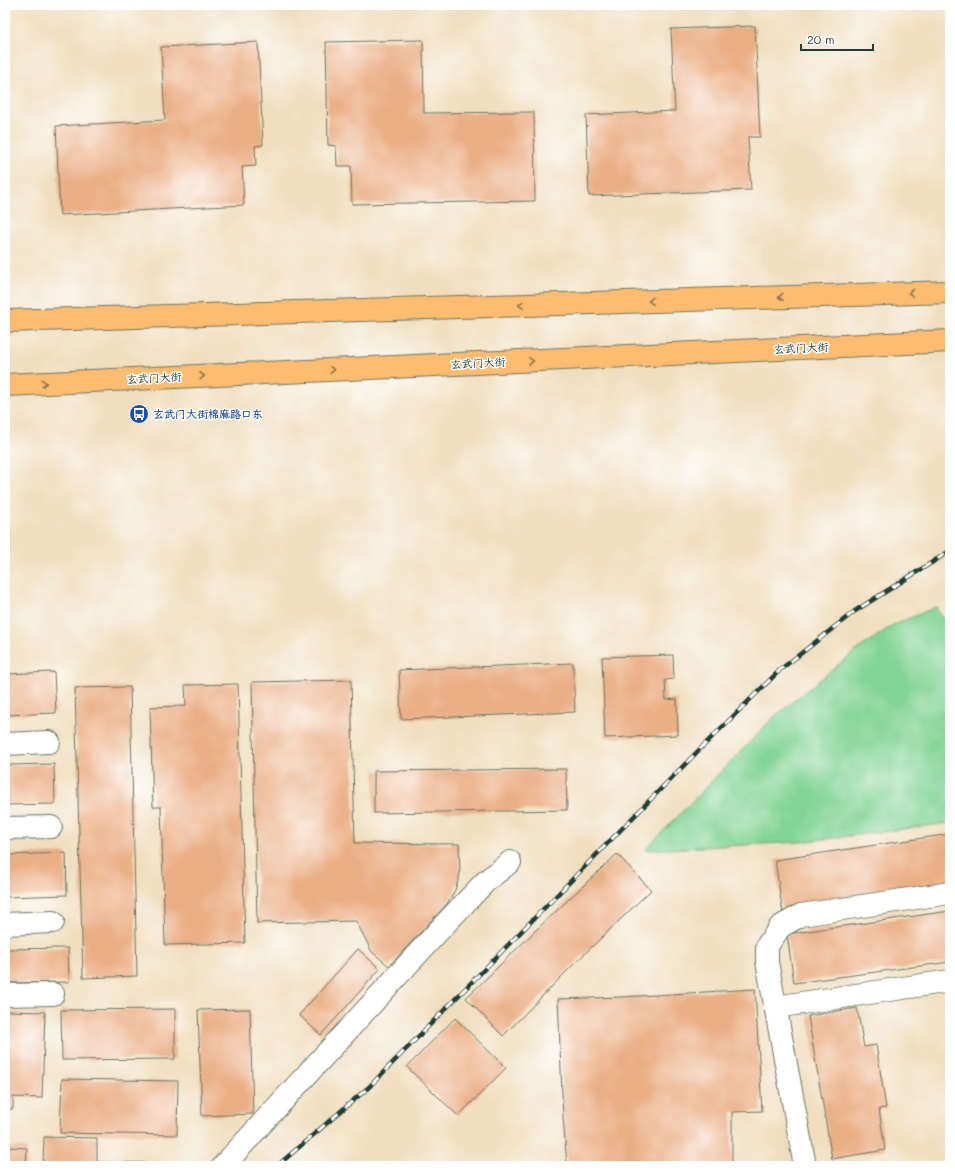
<svg xmlns="http://www.w3.org/2000/svg" width="955" height="1171" font-family="Mali,'LXGW WenKai TC',sans-serif">
	<rect width="100%" height="100%" fill="#fff"/>
	<filter id="ink" filterUnits="userSpaceOnUse"><feTurbulence type="fractalNoise" baseFrequency=".025" numOctaves="2"/><feDisplacementMap in="SourceGraphic" scale="8" xChannelSelector="R" yChannelSelector="G"/><feConvolveMatrix kernelMatrix="1 2 1 2 8 2 1 2 1" color-interpolation-filters="sRGB"/></filter>
	<filter id="wash" filterUnits="userSpaceOnUse"><feTurbulence type="fractalNoise" baseFrequency=".012" numOctaves="4" result="noise"/><feDisplacementMap in="SourceGraphic" scale="16" xChannelSelector="R" yChannelSelector="G"/><feGaussianBlur stdDeviation="0.9" result="paint"/><feColorMatrix in="noise" values="0 0 0 0 0 0 0 0 0 0 0 0 0 0 0 0 0 1.4 0 .05"/><feComposite in="paint" operator="in"/></filter>
	<g filter="url(#wash)">
		<rect width="100%" height="100%" fill="#f0debe"/>
		<path fill="#83d494" stroke="#518864" d="M 936,607 L 950,631 L 950,823 L 802,842 L 645,850 L 774,717 L 853,653 L 893,625 Z"/>
		<g id="blocks">
			<g fill="#ebaf85">
				<path d="M 755,26 L 760,137 L 748,137 L 751,190 L 589,196 L 586,115 L 675,111 L 671,29 Z"/>
				<path d="M 423,40 L 424,113 L 534,112 L 535,201 L 352,204 L 351,166 L 337,166 L 336,146 L 328,145 L 326,42 Z"/>
				<path d="M 258,42 L 263,145 L 255,146 L 256,166 L 242,167 L 244,205 L 60,215 L 56,126 L 165,120 L 161,47 Z"/>
				<path d="M 673,655 L 674,679 L 665,680 L 666,700 L 677,699 L 678,735 L 605,738 L 602,657 Z"/>
				<path d="M 573,663 L 575,712 L 401,719 L 399,670 Z"/>
				<path d="M 54,672 L 56,713 L 5,715 L 5,674 Z"/>
				<path d="M 351,680 L 355,843 L 459,844 L 460,874 L 455,890 L 447,904 L 389,966 L 372,952 L 356,921 L 257,923 L 252,682 Z"/>
				<path d="M 238,684 L 245,943 L 165,945 L 161,807 L 153,807 L 150,707 L 186,706 L 185,685 Z"/>
				<path d="M 130,687 L 137,976 L 83,978 L 75,688 Z"/>
				<path d="M 54,764 L 55,804 L 5,805 L 5,765 Z"/>
				<path d="M 566,769 L 567,810 L 374,813 L 374,771 Z"/>
				<path d="M 950,834 L 950,890 L 783,914 L 775,860 Z"/>
				<path d="M 66,853 L 67,895 L 5,897 L 5,855 Z"/>
				<path d="M 617,854 L 651,890 L 571,967 L 503,1036 L 466,998 L 536,930 Z"/>
				<path d="M 950,911 L 950,962 L 794,983 L 787,934 Z"/>
				<path d="M 68,948 L 69,982 L 5,983 L 5,949 Z"/>
				<path d="M 358,949 L 380,969 L 321,1035 L 299,1015 Z"/>
				<path d="M 755,989 L 762,1111 L 732,1112 L 732,1166 L 567,1166 L 563,1117 L 558,999 L 622,997 Z"/>
				<path d="M 857,1008 L 864,1047 L 876,1045 L 886,1108 L 879,1109 L 885,1150 L 832,1159 L 808,1016 Z"/>
				<path d="M 175,1009 L 175,1059 L 62,1060 L 61,1010 Z"/>
				<path d="M 250,1009 L 253,1114 L 202,1116 L 198,1010 Z"/>
				<path d="M 5,1011 L 45,1012 L 42,1098 L 13,1097 L 13,1109 L 5,1109 Z"/>
				<path d="M 455,1018 L 506,1068 L 458,1116 L 407,1067 Z"/>
				<path d="M 62,1079 L 178,1081 L 177,1135 L 60,1133 Z"/>
				<path d="M 44,1137 L 97,1138 L 97,1162 L 169,1163 L 169,1166 L 43,1166 Z"/>
				<path d="M 5,1147 L 27,1148 L 26,1166 L 5,1166 Z"/>
			</g>
		</g>
	</g>
	<g filter="url(#ink)">
		<use href="#blocks" fill-opacity="0" stroke="#687564" stroke-width="1"/>
		<g fill="none" stroke-linecap="round" stroke-linejoin="round">
			<defs>
				<g id="minor">
					<path d="M 5,744 L 49,742"/>
					<path d="M 5,828 L 51,827"/>
					<path d="M 5,924 L 53,922"/>
					<path d="M 5,995 L 53,994"/>
					<path d="M 775,1007 L 950,981"/>
					<path d="M 223,1166 L 443,926 L 485,882 L 510,862"/>
					<path d="M 805,1166 L 767,962 L 767,946 L 780,927 L 801,915 L 950,893"/>
				</g>
				<g id="major">
					<path d="M 5,321 L 950,292"/>
					<path d="M 5,385 L 950,341"/>
				</g>
			</defs>
			<use href="#minor" stroke="#687564" stroke-width="24"/>
			<use href="#major" stroke="#687564" stroke-width="24"/>
			<use href="#minor" stroke="#fff" stroke-width="22"/>
			<use href="#major" stroke="#fdbc70" stroke-width="22"/>
			<defs>
				<path id="rail" d="M 277,1166 L 369,1087 L 697,752 L 781,669 L 855,611 L 950,551"/>
			</defs>
			<use href="#rail" stroke="#1f3d34" stroke-width="4.5"/>
			<use href="#rail" stroke="#fff" stroke-width="3" stroke-dasharray="9" stroke-linecap="butt"/>
		</g>
		<defs><path id="oneway-chevron" d="M-2-3.5L2.5 0L-2 3.5" fill="none" stroke-width="1.6" stroke-linecap="round" stroke-linejoin="round"/></defs>
		<g stroke="#83764f">
			<use href="#oneway-chevron" transform="translate(911 293) rotate(178)"/>
			<use href="#oneway-chevron" transform="translate(781 297) rotate(178)"/>
			<use href="#oneway-chevron" transform="translate(651 301) rotate(178)"/>
			<use href="#oneway-chevron" transform="translate(521 305) rotate(178)"/>
			<use href="#oneway-chevron" transform="translate(531 361) rotate(-3)"/>
			<use href="#oneway-chevron" transform="translate(332 370) rotate(-3)"/>
			<use href="#oneway-chevron" transform="translate(202 376) rotate(-3)"/>
			<use href="#oneway-chevron" transform="translate(44 383) rotate(-3)"/>
		</g>
	</g>
	<defs>
		<symbol id="bus-disc" viewBox="-11 -11 22 22"><circle r="9.5" fill="#1a4fb4" stroke="#fff"/><path d="M-5-6H5V4H4V6H2V4H-2V6H-4V4H-5ZM-3.5-4V0h7V-4ZM-3.5 1.2v1.5H-2V1.2ZM2 1.2v1.5H3.5V1.2Z" fill="#fff"/></symbol>
	</defs>
	<g fill-rule="evenodd">
		<use href="#bus-disc" x="128" y="403" width="22" height="22"/>
	</g>
	<g text-anchor="middle" stroke-width="3" stroke-linejoin="round" paint-order="stroke">
		<g font-size="11" fill="#1f3d34" stroke="#fff">
			<text transform="translate(801 348) rotate(-3)" y="4">玄武门大街</text>
			<text transform="translate(478 363) rotate(-3)" y="4">玄武门大街</text>
			<text transform="translate(154 378) rotate(-3)" y="4">玄武门大街</text>
		</g>
		<g font-size="11" font-weight="bold" fill="#164399" stroke="#fff" text-anchor="start">
			<text x="153" y="418">玄武门大街棉麻路口东</text>
		</g>
	</g>
	<rect width="955" height="1171" fill="none" stroke="#fff" stroke-width="20"/>
	<path d="M801 44v6h72v-6" fill="none" stroke="#1f3d34" stroke-width="2"/>
	<text x="807" y="44" font-size="12" fill="#1f3d34" stroke="#ffffff" stroke-width="3" paint-order="stroke">20 m</text>
</svg>
